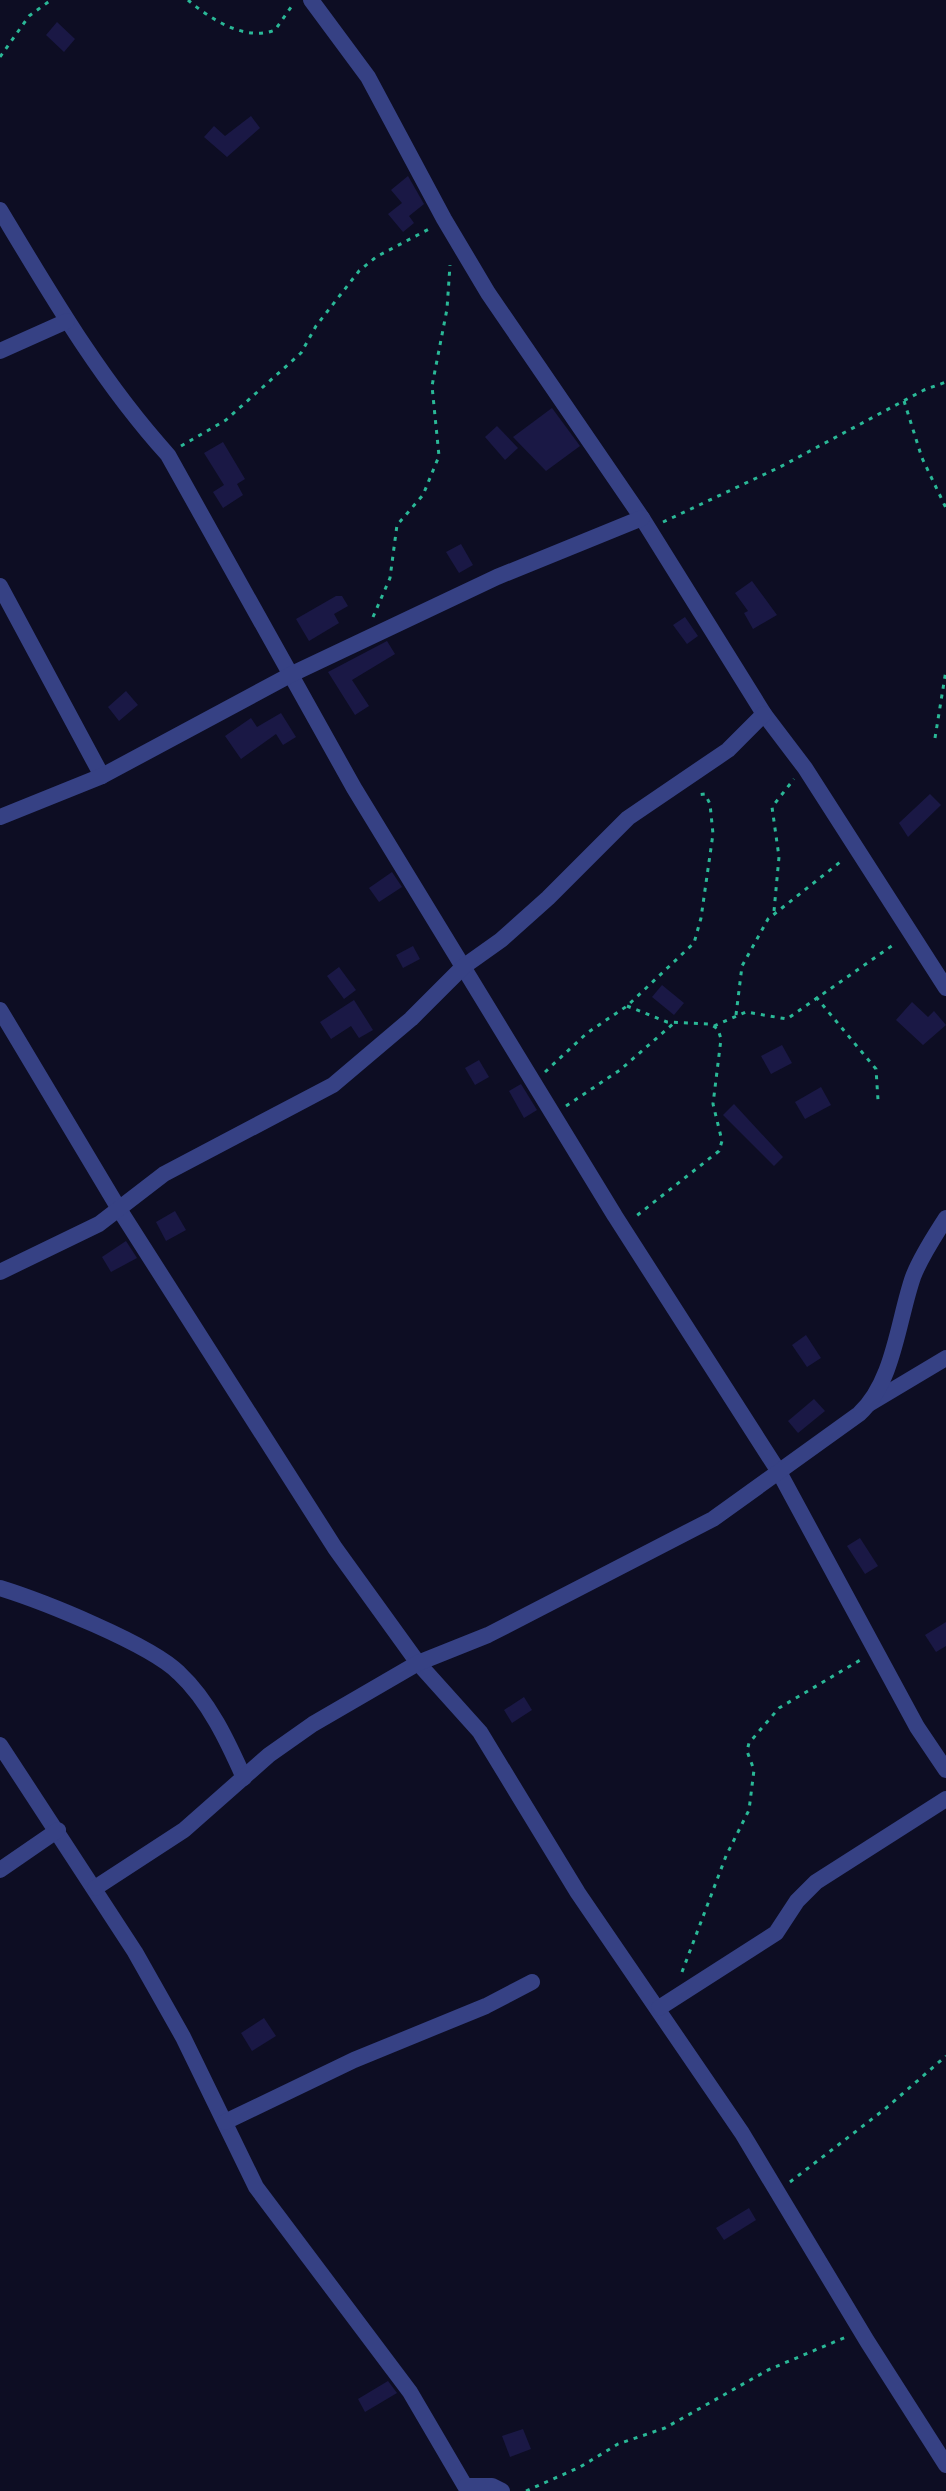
<svg xmlns="http://www.w3.org/2000/svg" width="946" height="2491" font-family="'Sofia Sans Condensed',sans-serif">
	<rect width="100%" height="100%" fill="#0d0d23"/>
	<g fill="#1a1845">
		<path d="M 57,22 L 75,39 L 64,52 L 46,35 Z"/>
		<path d="M 251,116 L 260,128 L 227,157 L 204,137 L 214,126 L 225,136 Z"/>
		<path d="M 408,176 L 424,204 L 409,216 L 414,223 L 403,232 L 388,214 L 402,203 L 391,190 Z"/>
		<path d="M 552,408 L 580,446 L 546,471 L 513,437 Z"/>
		<path d="M 497,426 L 518,448 L 505,460 L 485,437 Z"/>
		<path d="M 223,442 L 245,479 L 237,484 L 243,495 L 223,508 L 213,492 L 224,485 L 204,453 Z"/>
		<path d="M 461,544 L 473,565 L 459,573 L 446,552 Z"/>
		<path d="M 752,581 L 777,615 L 753,629 L 744,613 L 748,611 L 735,593 Z"/>
		<path d="M 336,596 L 342,596 L 348,606 L 334,614 L 339,623 L 309,641 L 296,619 Z"/>
		<path d="M 685,617 L 698,636 L 687,644 L 673,625 Z"/>
		<path d="M 387,641 L 395,654 L 352,680 L 369,706 L 355,715 L 328,672 Z"/>
		<path d="M 126,691 L 138,705 L 119,721 L 108,707 Z"/>
		<path d="M 281,713 L 296,737 L 283,745 L 276,734 L 241,759 L 225,736 L 251,718 L 257,727 Z"/>
		<path d="M 930,794 L 941,805 L 908,837 L 899,823 Z"/>
		<path d="M 392,872 L 402,887 L 379,902 L 369,888 Z"/>
		<path d="M 413,946 L 420,959 L 403,968 L 396,955 Z"/>
		<path d="M 339,967 L 356,990 L 344,999 L 327,976 Z"/>
		<path d="M 662,985 L 684,1003 L 674,1015 L 652,997 Z"/>
		<path d="M 354,1000 L 373,1030 L 359,1038 L 351,1026 L 331,1039 L 320,1022 Z"/>
		<path d="M 912,1002 L 928,1017 L 934,1011 L 946,1025 L 923,1045 L 896,1020 Z"/>
		<path d="M 782,1045 L 792,1063 L 771,1074 L 761,1056 Z"/>
		<path d="M 479,1060 L 489,1077 L 475,1085 L 465,1068 Z"/>
		<path d="M 521,1084 L 537,1110 L 524,1118 L 509,1091 Z"/>
		<path d="M 821,1087 L 831,1105 L 805,1119 L 795,1102 Z"/>
		<path d="M 734,1104 L 783,1157 L 774,1166 L 723,1115 Z"/>
		<path d="M 175,1211 L 186,1230 L 166,1241 L 156,1222 Z"/>
		<path d="M 126,1241 L 137,1258 L 111,1272 L 102,1257 Z"/>
		<path d="M 806,1335 L 821,1358 L 807,1367 L 792,1345 Z"/>
		<path d="M 814,1399 L 825,1411 L 798,1433 L 788,1421 Z"/>
		<path d="M 860,1538 L 878,1566 L 865,1574 L 847,1546 Z"/>
		<path d="M 946,1622 L 946,1646 L 936,1652 L 925,1635 Z"/>
		<path d="M 524,1697 L 532,1710 L 512,1723 L 504,1710 Z"/>
		<path d="M 264,2018 L 276,2036 L 252,2051 L 241,2033 Z"/>
		<path d="M 749,2208 L 756,2220 L 724,2240 L 716,2228 Z"/>
		<path d="M 388,2381 L 397,2393 L 365,2412 L 358,2399 Z"/>
		<path d="M 523,2429 L 531,2449 L 510,2457 L 502,2436 Z"/>
	</g>
	<g fill="none" stroke-linecap="round" stroke-linejoin="round">
		<g stroke="#2ab897" stroke-width="3" stroke-dasharray="4 6" stroke-linecap="butt">
			<path d="M 188,0 C 210,19 246,42 275,30 L 294,3"/>
			<path d="M 0,57 L 29,16 L 51,0"/>
			<path d="M 904,401 L 922,458 L 946,508"/>
			<path d="M 181,446 L 226,420 L 301,353 L 316,326 L 359,271 L 376,257 L 429,229"/>
			<path d="M 663,522 L 780,467 L 924,390 L 946,382"/>
			<path d="M 373,617 L 390,578 L 397,525 L 423,495 L 439,456 L 432,386 L 447,309 L 450,265"/>
			<path d="M 935,738 L 946,670"/>
			<path d="M 774,911 L 779,857 L 772,807 L 794,779"/>
			<path d="M 816,997 L 876,1069 L 878,1100"/>
			<path d="M 627,1006 L 667,1022 L 710,1024 L 718,1029 L 721,1039 L 713,1104 L 722,1141 L 719,1151 L 635,1217"/>
			<path d="M 736,1015 L 742,966 L 768,919 L 844,859"/>
			<path d="M 714,1026 L 746,1012 L 787,1019 L 896,943"/>
			<path d="M 545,1072 L 587,1033 L 627,1006 L 694,943 L 701,918 L 713,834 L 710,804 L 705,794 L 695,795"/>
			<path d="M 566,1106 L 620,1070 L 674,1023"/>
			<path d="M 682,1972 L 726,1856 L 749,1810 L 754,1770 L 747,1751 L 749,1743 L 779,1708 L 862,1659"/>
			<path d="M 790,2182 L 885,2109 L 946,2056"/>
			<path d="M 526,2491 L 580,2467 L 618,2444 L 665,2428 L 768,2370 L 846,2337"/>
		</g>
		<g stroke="#364184" stroke-width="16">
			<path d="M 311,0 L 368,77 L 444,219 L 488,293 L 642,518 L 764,714 L 805,768 L 946,988"/>
			<path d="M 0,210 C 51,295 101,381 168,455 L 354,788 L 615,1216 L 779,1472 L 917,1727 L 946,1770"/>
			<path d="M 0,351 L 67,321"/>
			<path d="M 0,586 L 102,776"/>
			<path d="M 0,817 L 102,776 L 292,674 L 497,577 L 642,518"/>
			<path d="M 0,1010 L 119,1209 L 335,1548 L 418,1663 L 480,1732 L 578,1893 L 742,2133 L 867,2341 L 946,2465"/>
			<path d="M 0,1272 L 99,1224 L 164,1174 L 333,1085 L 411,1019 L 463,967 L 501,940 L 548,898 L 628,818 L 728,750 L 764,714"/>
			<path d="M 869,1404 L 946,1358"/>
			<path d="M 0,1588 C 42,1601 150,1644 179,1673 C 209,1701 228,1742 244,1778"/>
			<path d="M 0,1745 L 135,1952 L 183,2037 L 256,2187 L 410,2392 L 468,2491"/>
			<path d="M 0,1870 L 58,1830"/>
			<path d="M 95,1888 L 184,1830 L 269,1755 L 313,1724 L 418,1663 L 488,1635 L 713,1519 L 859,1414 C 894,1382 898,1320 913,1277 C 921,1256 934,1237 946,1218"/>
			<path d="M 659,2008 L 776,1933 L 797,1901 L 816,1882 L 946,1799"/>
			<path d="M 225,2122 L 354,2060 L 486,2006 L 532,1982"/>
			<path d="M 466,2486 L 492,2486 L 502,2491"/>
		</g>
	</g>
</svg>
